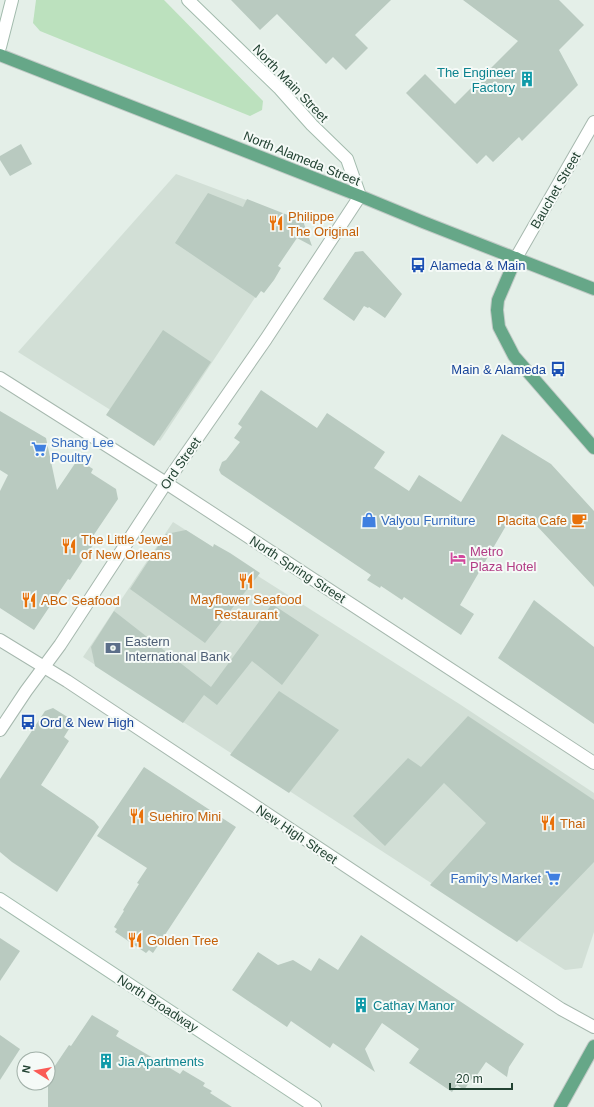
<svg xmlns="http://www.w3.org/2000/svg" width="594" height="1107" font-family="Arial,sans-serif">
	<rect width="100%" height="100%" fill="#e4efe8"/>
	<g fill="#d2dfd6">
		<path d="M 176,174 L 305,222 L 160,441 L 18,352 Z"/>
		<path d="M 173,522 L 461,705 L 594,793 L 594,932 L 582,968 L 565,970 L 83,657 Z"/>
	</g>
	<path fill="#bce1be" d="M 36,0 L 164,0 L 263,101 L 262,110 L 250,116 L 40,31 L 33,23 Z"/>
	<g fill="#b9cac0">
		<path d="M 231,0 L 391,0 L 355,35 L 368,48 L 346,70 L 333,57 L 326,64 L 277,14 L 260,30 Z"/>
		<path d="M 463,0 L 559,0 L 584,25 L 559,50 L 578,85 L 522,141 L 519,137 L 493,162 L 486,155 L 477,164 L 406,93 L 425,74 L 455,104 L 518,41 Z"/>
		<path d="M 21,144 L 32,164 L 10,176 L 0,160 L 0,156 Z"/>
		<path d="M 208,193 L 243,207 L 247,199 L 303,221 L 312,246 L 297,238 L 278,266 L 281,268 L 274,280 L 264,293 L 261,291 L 256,298 L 175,243 Z"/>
		<path d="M 363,251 L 402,294 L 385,318 L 369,307 L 368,308 L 364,306 L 354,321 L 323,299 L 355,252 Z"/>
		<path d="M 163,330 L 211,362 L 154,446 L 106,415 Z"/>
		<path d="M 261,390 L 317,428 L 327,413 L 385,452 L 374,468 L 409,491 L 419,475 L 461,502 L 502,434 L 551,464 L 594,511 L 594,587 L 536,525 L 507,524 L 460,605 L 474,614 L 461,635 L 404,597 L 402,600 L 381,586 L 380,588 L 367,580 L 371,575 L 221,474 L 219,470 L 222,462 L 226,460 L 240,442 L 234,438 L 242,427 L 238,424 Z"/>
		<path d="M 0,411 L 46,438 L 57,490 L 76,462 L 77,463 L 79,460 L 93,469 L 91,473 L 116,489 L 118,499 L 91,539 L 95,542 L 70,580 L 68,579 L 34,630 L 0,608 L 0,491 L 8,475 L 0,470 Z"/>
		<path d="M 186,530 L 213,547 L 214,544 L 230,553 L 260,573 L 205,643 L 130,589 L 166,534 Z"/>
		<path d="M 534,600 L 594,647 L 594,724 L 498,658 Z"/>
		<path d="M 272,604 L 319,635 L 282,685 L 252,661 L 217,705 L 204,695 L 183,723 L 95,666 L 91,647 L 114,611 L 211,687 Z"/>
		<path d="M 279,691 L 339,730 L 289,793 L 230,755 Z"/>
		<path d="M 53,708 L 74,721 L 64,737 L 69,741 L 41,785 L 94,821 L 99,827 L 57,892 L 12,862 L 0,852 L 0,779 L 45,711 Z"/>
		<path d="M 468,716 L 594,800 L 594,862 L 517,942 L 430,885 L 486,823 L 444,783 L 385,846 L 353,816 L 408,758 L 421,767 Z"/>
		<path d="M 144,767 L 236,827 L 153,953 L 149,950 L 146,953 L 115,932 L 117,929 L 114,927 L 124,911 L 123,910 L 139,884 L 137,883 L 147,868 L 97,836 Z"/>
		<path d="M 361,935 L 524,1044 L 509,1067 L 507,1077 L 486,1062 L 477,1075 L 475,1074 L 464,1090 L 457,1085 L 452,1092 L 409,1063 L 419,1049 L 382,1023 L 365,1049 L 375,1072 L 333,1043 L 330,1048 L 291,1021 L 287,1027 L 232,990 L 258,952 L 278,965 L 293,960 L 311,971 L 319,958 L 338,970 Z"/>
		<path d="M 0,938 L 20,951 L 0,981 Z"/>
		<path d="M 92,1015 L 119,1031 L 116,1036 L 180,1074 L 183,1070 L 205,1083 L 203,1086 L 212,1091 L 210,1093 L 232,1107 L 48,1107 L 48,1076 L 69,1045 L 71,1046 Z"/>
		<path d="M 0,1035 L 20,1049 L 0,1080 Z"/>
	</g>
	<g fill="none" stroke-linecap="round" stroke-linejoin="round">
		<defs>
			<g id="minor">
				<path d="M 516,258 L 594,122"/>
				<path d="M 0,730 L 26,691 L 60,645 L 166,483 L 266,339 L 360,196"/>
			</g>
			<g id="tertiary">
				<path d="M 0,378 L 166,483 L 594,763"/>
				<path d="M 0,640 L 67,681 L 561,1009 L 594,1027"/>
			</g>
			<g id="secondary">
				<path d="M 188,0 L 280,89 L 312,125 L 347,159 L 360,196"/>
				<path d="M 0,47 L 12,0"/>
				<path d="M 0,899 L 315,1107"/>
			</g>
			<g id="primary">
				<path d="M 0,55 L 360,196 L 423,222 L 594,289"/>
				<path d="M 516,258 L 498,300 L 497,310 L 499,327 L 514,356 L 594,448"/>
				<path d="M 560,1107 L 594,1046"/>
			</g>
		</defs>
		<use href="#minor" stroke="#a6b8ae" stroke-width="14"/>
		<use href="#tertiary" stroke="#a6b8ae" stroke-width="14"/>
		<use href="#secondary" stroke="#a2bbad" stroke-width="14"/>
		<use href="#primary" stroke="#c1cac6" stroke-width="14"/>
		<use href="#minor" stroke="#fff" stroke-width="12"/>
		<use href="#tertiary" stroke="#fff" stroke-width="12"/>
		<use href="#secondary" stroke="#fff" stroke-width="12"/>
		<use href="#primary" stroke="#66a788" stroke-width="12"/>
	</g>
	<defs>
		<symbol id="building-bare" viewBox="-9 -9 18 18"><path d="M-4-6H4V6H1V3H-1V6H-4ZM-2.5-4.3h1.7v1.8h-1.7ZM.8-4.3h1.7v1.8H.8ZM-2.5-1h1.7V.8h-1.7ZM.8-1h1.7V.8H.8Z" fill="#0f9aa8" stroke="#f5faf7" stroke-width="2.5" paint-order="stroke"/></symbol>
		<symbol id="restaurant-bare" viewBox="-9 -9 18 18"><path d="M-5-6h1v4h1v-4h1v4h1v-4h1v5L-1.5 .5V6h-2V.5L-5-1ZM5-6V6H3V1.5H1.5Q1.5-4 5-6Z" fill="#e8710a" stroke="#f5faf7" stroke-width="2.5" paint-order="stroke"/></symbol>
		<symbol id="bus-bare" viewBox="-9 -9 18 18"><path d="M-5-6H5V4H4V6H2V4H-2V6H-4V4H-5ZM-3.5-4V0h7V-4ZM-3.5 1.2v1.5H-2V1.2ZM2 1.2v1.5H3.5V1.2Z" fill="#1a4fb4" stroke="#f5faf7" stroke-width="2.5" paint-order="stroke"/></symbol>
		<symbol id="supermarket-bare" viewBox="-9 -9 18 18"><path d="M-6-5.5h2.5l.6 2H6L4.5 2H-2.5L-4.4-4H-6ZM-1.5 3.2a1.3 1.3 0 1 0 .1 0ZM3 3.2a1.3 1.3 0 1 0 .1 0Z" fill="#3f7fe0" stroke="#f5faf7" stroke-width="2.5" paint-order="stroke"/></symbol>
		<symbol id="shop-bare" viewBox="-9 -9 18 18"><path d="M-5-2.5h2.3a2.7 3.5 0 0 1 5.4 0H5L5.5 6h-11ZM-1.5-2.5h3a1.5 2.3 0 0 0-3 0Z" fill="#3f7fe0" stroke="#f5faf7" stroke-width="2.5" paint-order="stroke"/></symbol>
		<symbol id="cafe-bare" viewBox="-9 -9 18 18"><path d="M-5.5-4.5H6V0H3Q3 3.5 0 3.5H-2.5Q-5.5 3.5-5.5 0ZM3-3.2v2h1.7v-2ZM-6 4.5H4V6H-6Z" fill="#e8710a" stroke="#f5faf7" stroke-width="2.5" paint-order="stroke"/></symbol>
		<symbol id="hotel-bare" viewBox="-9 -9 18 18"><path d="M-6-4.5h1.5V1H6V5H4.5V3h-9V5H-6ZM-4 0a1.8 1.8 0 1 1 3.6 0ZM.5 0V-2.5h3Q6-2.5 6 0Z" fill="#d1479c" stroke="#f5faf7" stroke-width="2.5" paint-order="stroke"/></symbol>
		<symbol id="bank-bare" viewBox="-9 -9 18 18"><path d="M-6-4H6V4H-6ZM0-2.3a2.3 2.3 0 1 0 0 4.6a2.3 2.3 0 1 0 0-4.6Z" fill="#5c6f8a" stroke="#f5faf7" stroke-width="2.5" paint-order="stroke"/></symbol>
	</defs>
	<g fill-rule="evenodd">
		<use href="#building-bare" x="516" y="68" width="22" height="22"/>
		<use href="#restaurant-bare" x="265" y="212" width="22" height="22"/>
		<use href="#bus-bare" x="407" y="254" width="22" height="22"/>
		<use href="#bus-bare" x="547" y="358" width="22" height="22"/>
		<use href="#supermarket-bare" x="28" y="438" width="22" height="22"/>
		<use href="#shop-bare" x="358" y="509" width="22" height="22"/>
		<use href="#cafe-bare" x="568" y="509" width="22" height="22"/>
		<use href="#restaurant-bare" x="58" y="535" width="22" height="22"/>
		<use href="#hotel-bare" x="447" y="547" width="22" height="22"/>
		<use href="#restaurant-bare" x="235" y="570" width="22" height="22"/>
		<use href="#restaurant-bare" x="18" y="589" width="22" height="22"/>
		<use href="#bank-bare" x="102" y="637" width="22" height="22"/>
		<use href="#bus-bare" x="17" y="711" width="22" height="22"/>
		<use href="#restaurant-bare" x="126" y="805" width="22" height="22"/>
		<use href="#restaurant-bare" x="537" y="812" width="22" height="22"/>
		<use href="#supermarket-bare" x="542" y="867" width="22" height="22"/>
		<use href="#restaurant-bare" x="124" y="929" width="22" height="22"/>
		<use href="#building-bare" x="350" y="994" width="22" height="22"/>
		<use href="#building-bare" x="95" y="1050" width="22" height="22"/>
	</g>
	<g text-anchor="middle" stroke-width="4" stroke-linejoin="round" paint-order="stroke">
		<g font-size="13" fill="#0d838f" stroke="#f5faf7" text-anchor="start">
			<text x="515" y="77" text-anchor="end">The Engineer<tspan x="515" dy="15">Factory</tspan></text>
			<text x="373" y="1010">Cathay Manor</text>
			<text x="118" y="1066">Jia Apartments</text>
		</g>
		<g font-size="13" fill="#224232" stroke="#f5faf7">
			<text transform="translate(291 83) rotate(46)" y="5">North Main Street</text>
			<text transform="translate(302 158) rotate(22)" y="5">North Alameda Street</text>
			<text transform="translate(555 190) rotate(-60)" y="5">Bauchet Street</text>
			<text transform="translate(180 463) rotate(-55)" y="5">Ord Street</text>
			<text transform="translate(298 569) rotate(33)" y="5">North Spring Street</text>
			<text transform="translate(297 834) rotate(34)" y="5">New High Street</text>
			<text transform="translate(158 1003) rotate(33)" y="5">North Broadway</text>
		</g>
		<g font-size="13" fill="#c56008" stroke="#f5faf7" text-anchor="start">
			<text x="288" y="221">Philippe<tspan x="288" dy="15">The Original</tspan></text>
			<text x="567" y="525" text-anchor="end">Placita Cafe</text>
			<text x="81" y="544">The Little Jewel<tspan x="81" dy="15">of New Orleans</tspan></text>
			<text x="246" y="604" text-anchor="middle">Mayflower Seafood<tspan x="246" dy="15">Restaurant</tspan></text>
			<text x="41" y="605">ABC Seafood</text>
			<text x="149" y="821">Suehiro Mini</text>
			<text x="560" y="828">Thai</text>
			<text x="147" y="945">Golden Tree</text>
		</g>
		<g font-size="13" fill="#164399" stroke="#f5faf7" text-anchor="start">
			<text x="430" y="270">Alameda &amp; Main</text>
			<text x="546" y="374" text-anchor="end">Main &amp; Alameda</text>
			<text x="40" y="727">Ord &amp; New High</text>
		</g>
		<g font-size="13" fill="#366cbe" stroke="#f5faf7" text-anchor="start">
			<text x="51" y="447">Shang Lee<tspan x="51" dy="15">Poultry</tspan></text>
			<text x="381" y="525">Valyou Furniture</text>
			<text x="541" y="883" text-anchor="end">Family's Market</text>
		</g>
		<g font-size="13" fill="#b23c85" stroke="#f5faf7" text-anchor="start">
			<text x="470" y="556">Metro<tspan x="470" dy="15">Plaza Hotel</tspan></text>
		</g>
		<g font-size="13" fill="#4e5e75" stroke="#f5faf7" text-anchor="start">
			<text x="125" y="646">Eastern<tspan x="125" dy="15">International Bank</tspan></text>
		</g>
	</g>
	<g transform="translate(36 1071) rotate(281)"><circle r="19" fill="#f5faf7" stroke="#a1b0a8"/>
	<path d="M0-3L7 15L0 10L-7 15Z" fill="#fa5b56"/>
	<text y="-6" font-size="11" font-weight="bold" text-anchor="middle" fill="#224232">N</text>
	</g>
	<path d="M450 1083v6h62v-6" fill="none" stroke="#224232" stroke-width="2"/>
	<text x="456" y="1083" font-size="12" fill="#224232" stroke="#f5faf7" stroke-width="3" paint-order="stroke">20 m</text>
</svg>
